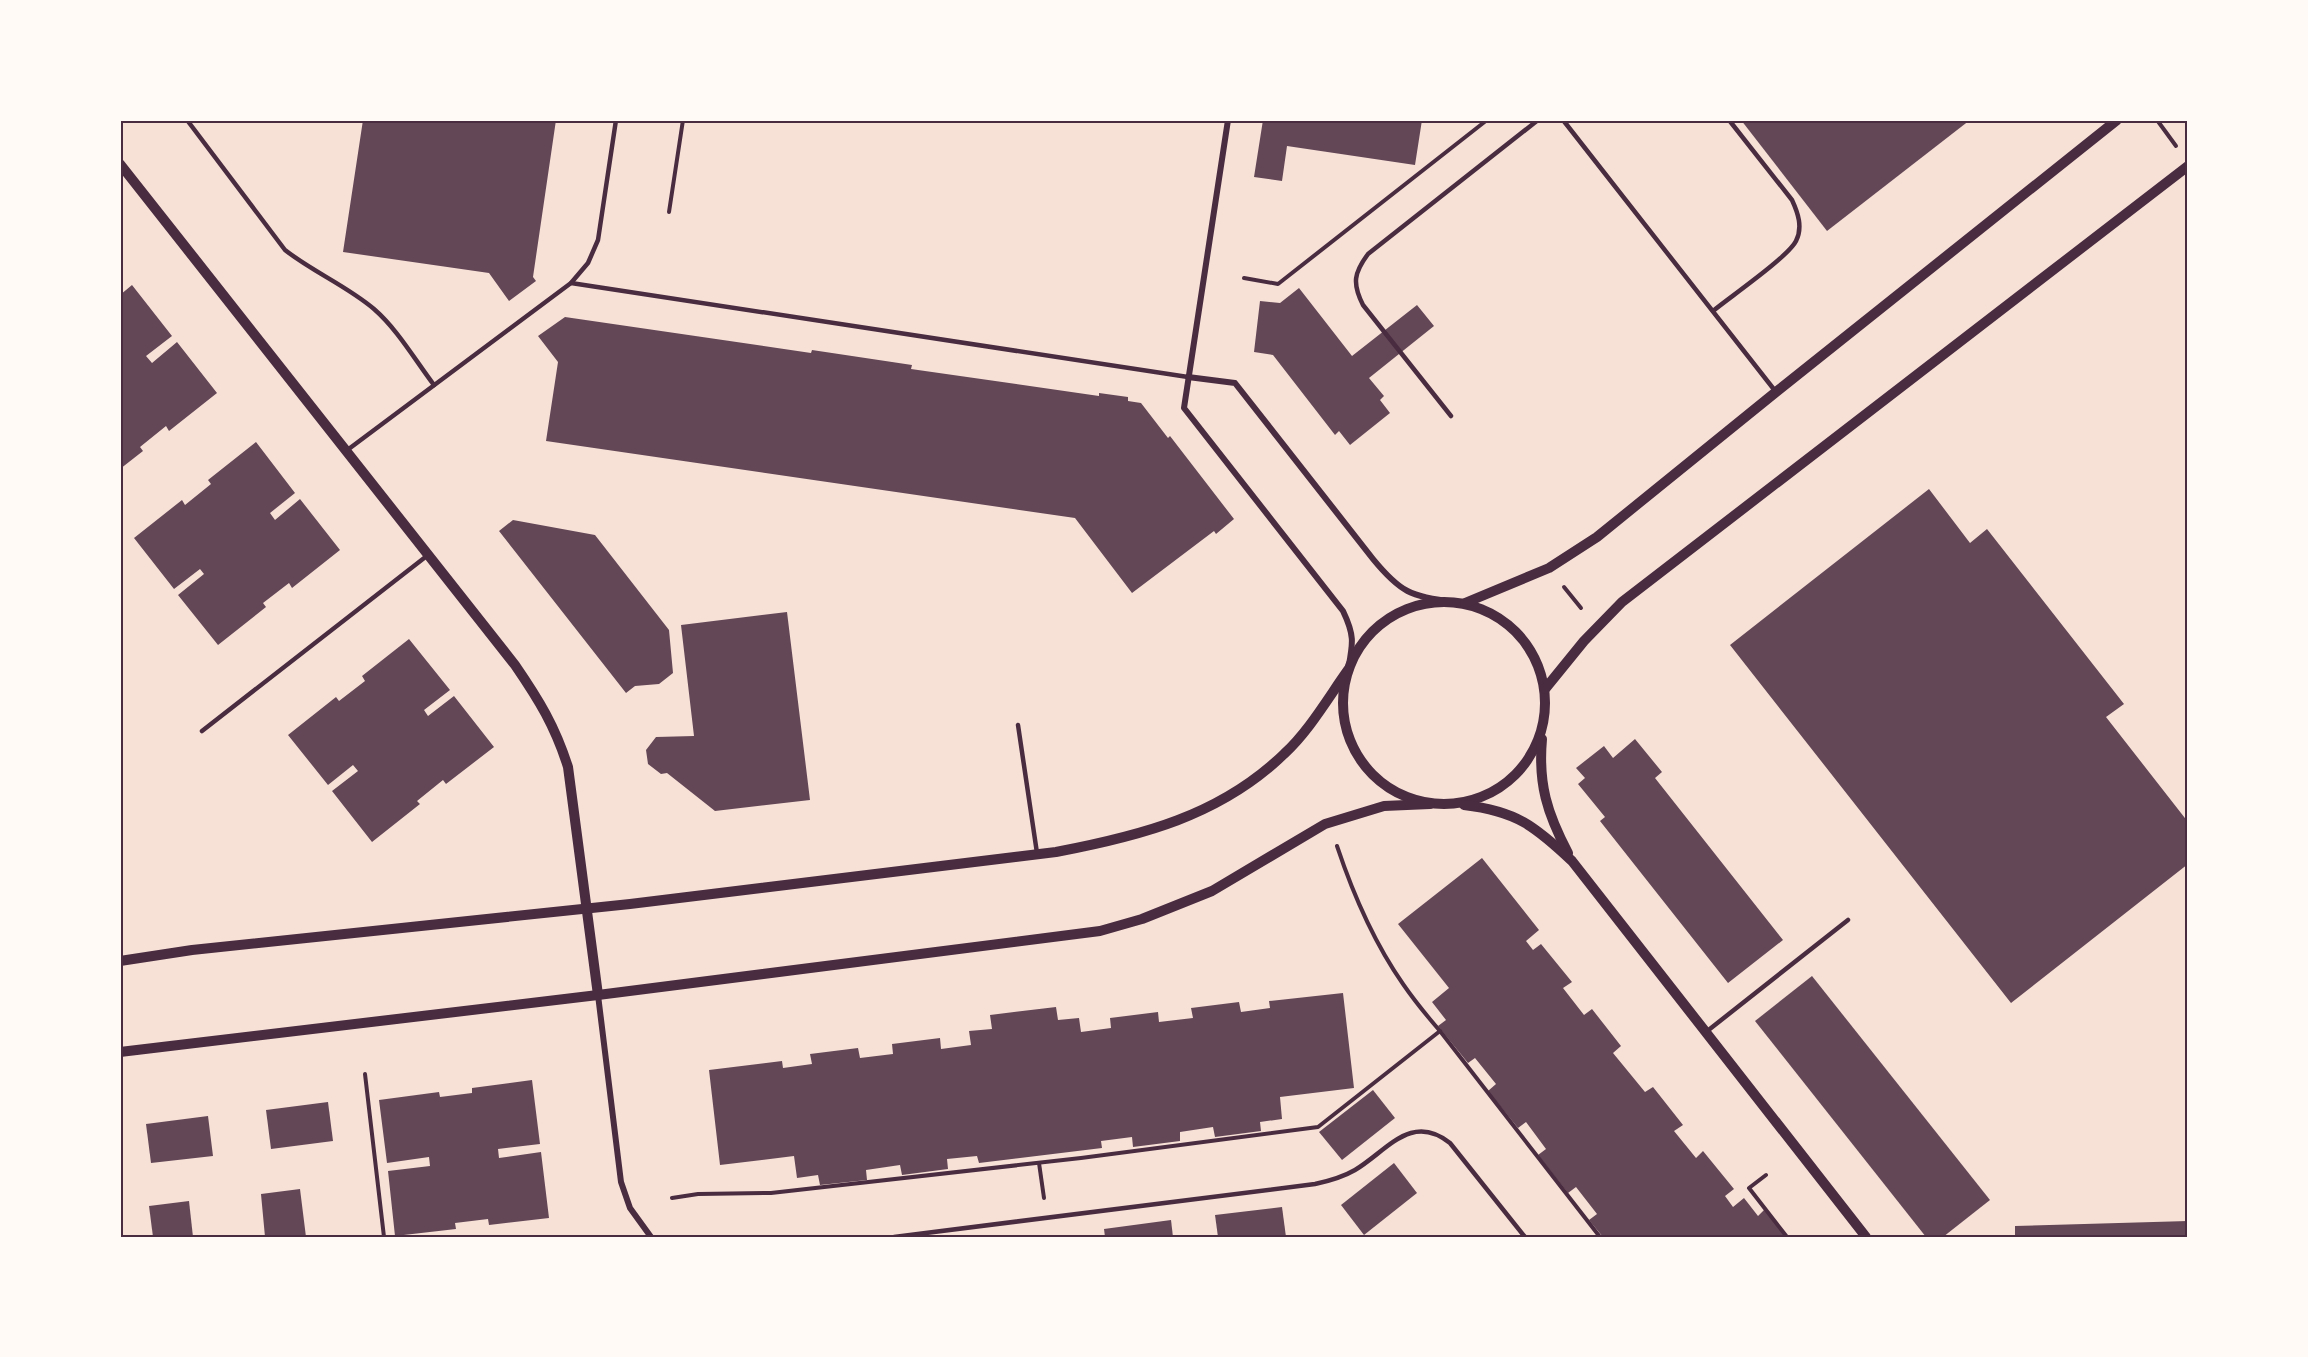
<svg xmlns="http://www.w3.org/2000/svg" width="2308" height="1357" font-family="'Libre Baskerville',serif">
	<rect width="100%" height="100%" fill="#f7e1d7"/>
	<g fill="#644757">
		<path d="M 363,120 L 556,120 L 533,277 L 536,281 L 509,301 L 489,273 L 343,252 Z"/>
		<path d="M 1263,120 L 1422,120 L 1415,165 L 1287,146 L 1282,181 L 1254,177 Z"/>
		<path d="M 1741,120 L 1970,120 L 1827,231 Z"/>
		<path d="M 132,285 L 172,336 L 146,356 L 152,363 L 177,342 L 217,393 L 169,431 L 166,426 L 140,447 L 143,451 L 120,469 L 120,295 Z"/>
		<path d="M 1299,288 L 1352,356 L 1417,305 L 1434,326 L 1369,378 L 1384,396 L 1380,400 L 1390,413 L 1350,445 L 1339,431 L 1335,435 L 1273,355 L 1254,352 L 1260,301 L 1280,303 Z"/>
		<path d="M 565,317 L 811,353 L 812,350 L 912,365 L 911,369 L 1099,396 L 1099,393 L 1128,397 L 1128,401 L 1141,403 L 1168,438 L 1170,436 L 1234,519 L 1216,534 L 1214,531 L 1132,593 L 1075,518 L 546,441 L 558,362 L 538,336 Z"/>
		<path d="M 256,442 L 295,493 L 270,513 L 275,520 L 300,499 L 340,550 L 292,588 L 289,583 L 263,603 L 266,607 L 218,645 L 178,595 L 204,574 L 200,569 L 174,589 L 134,538 L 182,500 L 185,505 L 211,484 L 208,480 Z"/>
		<path d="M 1929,489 L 1970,543 L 1987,529 L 2124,704 L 2106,717 L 2188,822 L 2188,864 L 2011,1003 L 1730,645 Z"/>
		<path d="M 513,520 L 595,535 L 669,630 L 673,673 L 659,684 L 635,686 L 626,693 L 499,531 Z"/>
		<path d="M 787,612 L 810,800 L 715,811 L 667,773 L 661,774 L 648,764 L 646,750 L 656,737 L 694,736 L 681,625 Z"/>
		<path d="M 409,639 L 450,690 L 424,710 L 428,716 L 454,696 L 494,747 L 446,784 L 443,780 L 417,801 L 420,804 L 372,842 L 332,791 L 358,771 L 353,765 L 328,785 L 288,735 L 336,697 L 339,701 L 365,681 L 362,676 Z"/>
		<path d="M 1635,739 L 1662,772 L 1655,778 L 1783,940 L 1728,983 L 1600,821 L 1605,817 L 1578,784 L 1585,778 L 1576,768 L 1604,746 L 1613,758 Z"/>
		<path d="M 1482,858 L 1539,930 L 1526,941 L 1533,950 L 1541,944 L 1572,982 L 1563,988 L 1584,1015 L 1592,1009 L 1621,1046 L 1613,1053 L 1645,1092 L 1653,1087 L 1683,1125 L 1674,1131 L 1696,1158 L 1703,1151 L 1734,1189 L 1725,1196 L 1733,1207 L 1744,1198 L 1758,1216 L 1765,1209 L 1787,1237 L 1603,1237 L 1589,1220 L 1597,1214 L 1576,1187 L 1568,1193 L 1538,1155 L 1546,1149 L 1526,1122 L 1518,1128 L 1488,1091 L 1496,1084 L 1475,1058 L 1468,1063 L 1438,1026 L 1446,1020 L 1432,1002 L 1449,988 L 1398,924 Z"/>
		<path d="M 1812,976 L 1990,1200 L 1943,1237 L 1926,1237 L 1755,1021 Z"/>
		<path d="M 1343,993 L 1354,1088 L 1280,1097 L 1282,1119 L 1260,1122 L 1261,1131 L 1215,1137 L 1213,1127 L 1180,1132 L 1180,1141 L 1133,1147 L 1132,1137 L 1101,1141 L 1102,1148 L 979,1163 L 977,1156 L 947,1159 L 948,1169 L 902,1175 L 900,1165 L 866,1170 L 867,1180 L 820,1185 L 818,1175 L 797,1178 L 794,1156 L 720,1165 L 709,1070 L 782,1061 L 783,1068 L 812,1064 L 810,1054 L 858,1048 L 860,1058 L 893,1054 L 892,1044 L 940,1038 L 941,1049 L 971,1045 L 969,1031 L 992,1029 L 990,1015 L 1056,1007 L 1058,1020 L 1079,1018 L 1081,1032 L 1111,1028 L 1110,1018 L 1158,1012 L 1159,1022 L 1193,1018 L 1191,1008 L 1239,1002 L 1241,1012 L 1270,1008 L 1269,1001 Z"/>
		<path d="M 532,1080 L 540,1144 L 498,1149 L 499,1158 L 541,1152 L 549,1218 L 489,1225 L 488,1219 L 455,1223 L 456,1229 L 395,1236 L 388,1171 L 430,1166 L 429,1157 L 387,1163 L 379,1100 L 439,1092 L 440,1097 L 472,1093 L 472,1088 Z"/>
		<path d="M 1373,1090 L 1395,1118 L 1342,1160 L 1319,1132 Z"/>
		<path d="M 328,1102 L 333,1141 L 271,1149 L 266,1110 Z"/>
		<path d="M 208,1116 L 213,1156 L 151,1163 L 146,1124 Z"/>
		<path d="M 1394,1163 L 1417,1193 L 1364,1235 L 1341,1205 Z"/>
		<path d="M 300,1189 L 306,1237 L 265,1237 L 261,1194 Z"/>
		<path d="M 189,1201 L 193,1237 L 153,1237 L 149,1206 Z"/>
		<path d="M 1282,1207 L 1286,1237 L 1218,1237 L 1215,1215 Z"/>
		<path d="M 1171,1220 L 1173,1237 L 1105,1237 L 1104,1229 Z"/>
		<path d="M 2188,1221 L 2188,1237 L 2015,1237 L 2015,1226 Z"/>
	</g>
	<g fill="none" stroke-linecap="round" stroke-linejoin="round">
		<g stroke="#4a2c40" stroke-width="4">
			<path d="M 2157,120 L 2176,146"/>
			<path d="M 669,212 L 683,120"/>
			<path d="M 1244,278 L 1278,284 L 1487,120"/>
			<path d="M 1564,587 L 1581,608"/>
			<path d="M 1440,1031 L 1600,1237"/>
			<path d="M 365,1074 L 384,1237"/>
			<path d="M 1039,1163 L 1044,1198"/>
			<path d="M 1766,1175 L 1749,1188 L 1787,1237"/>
			<path d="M 672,1198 L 698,1194 L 771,1193 L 1081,1158 L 1318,1127 L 1440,1031 C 1427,1016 1414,1000 1403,984 C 1373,941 1353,894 1337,846"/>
		</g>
		<g stroke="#4a2c40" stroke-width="4.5">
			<path d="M 187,120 L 285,250 C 313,272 347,286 374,309 C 398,330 415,360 434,385"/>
			<path d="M 1563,120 L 1776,392"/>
			<path d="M 571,283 L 1188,377"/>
			<path d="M 1713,311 C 1730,297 1788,257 1796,241 C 1803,227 1798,213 1792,200 L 1729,120"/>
			<path d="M 1451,416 L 1363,305 C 1352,283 1354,273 1368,254 L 1538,120"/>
			<path d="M 346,451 L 571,283 L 588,263 L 598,240 L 616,120"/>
			<path d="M 1018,725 L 1037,853"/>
			<path d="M 202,731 L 428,555"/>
			<path d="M 1706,1032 L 1848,920"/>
			<path d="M 894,1237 L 1315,1184 C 1329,1181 1343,1177 1355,1170 C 1387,1151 1411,1112 1450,1143 L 1525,1237"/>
		</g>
		<g stroke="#4a2c40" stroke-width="6">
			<path d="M 1228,120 L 1184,408 L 1343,611 C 1355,636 1353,643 1348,670"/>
			<path d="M 1188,377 L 1235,383 L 1373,559 C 1400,592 1411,597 1454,602"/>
			<path d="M 598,995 L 621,1182 L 630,1208 L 651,1237"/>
		</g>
		<g stroke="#4a2c40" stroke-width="10">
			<path d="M 120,164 L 515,665 C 539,700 555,726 568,767 L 598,995"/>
			<circle cx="1444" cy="703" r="101"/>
			<path d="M 1465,603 L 1549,568 L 1597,537 L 1776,392 L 2117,120"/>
			<path d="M 1545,689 L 1584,641 L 1622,602 L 2188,166"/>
			<path d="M 1542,739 C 1538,784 1547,813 1568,853"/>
			<path d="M 1464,805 C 1516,811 1535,826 1572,861 L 1866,1237"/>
			<path d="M 120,961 L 192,950 L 630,904 L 1056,852 C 1140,836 1220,816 1284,754 C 1309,731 1328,698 1348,670"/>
			<path d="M 120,1052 L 598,995 L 1100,931 L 1142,919 L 1212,891 L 1325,824 L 1384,806 L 1430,804"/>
		</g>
	</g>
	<rect width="2308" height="1357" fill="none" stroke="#fffaf5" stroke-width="243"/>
	<rect x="122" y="122" width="2064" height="1114" fill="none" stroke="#4a2c40" stroke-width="2"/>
</svg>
